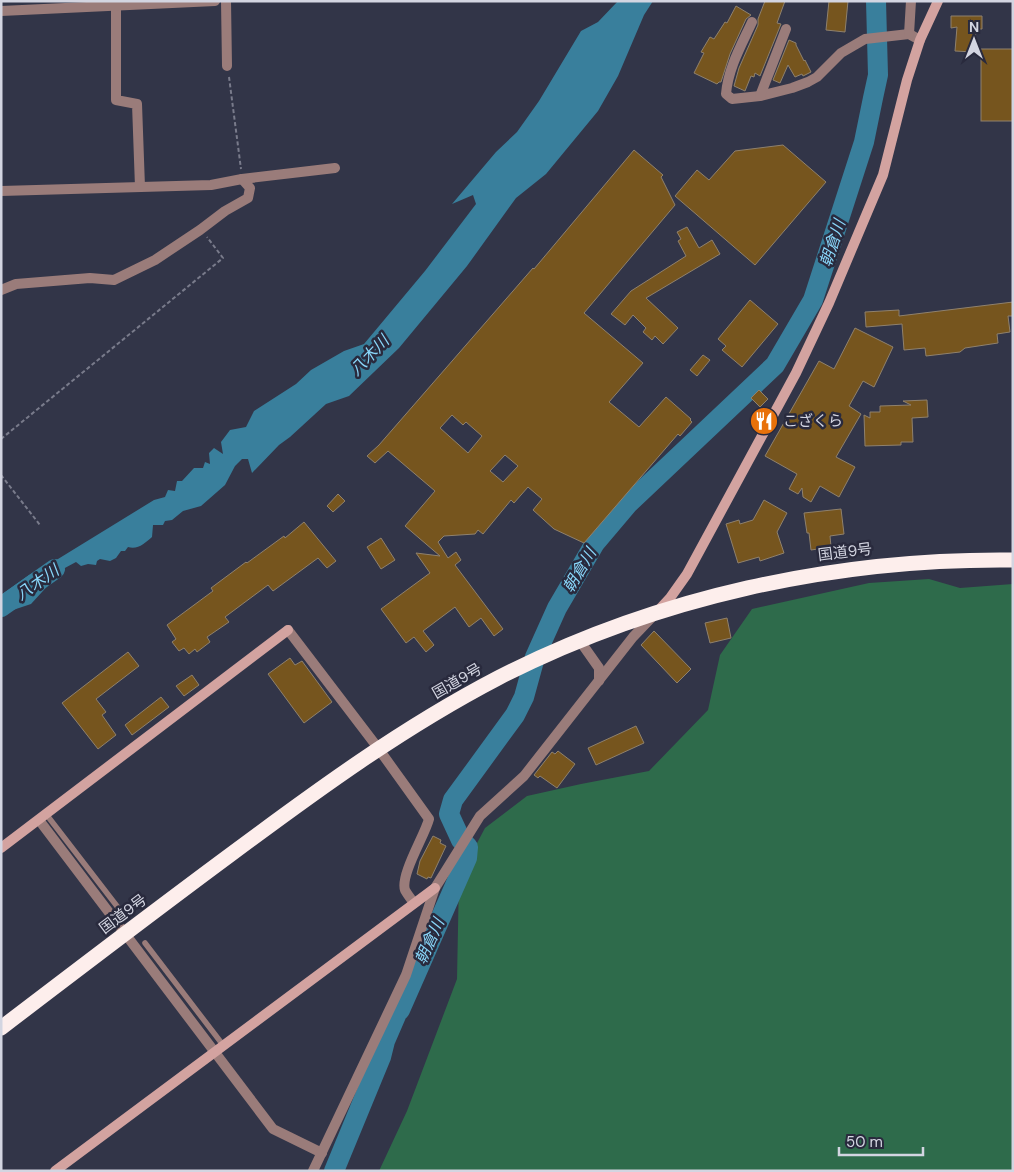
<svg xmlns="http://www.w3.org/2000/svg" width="1014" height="1172" font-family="'DM Sans','Noto Sans JP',sans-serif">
	<rect width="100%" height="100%" fill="#323548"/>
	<path fill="#2e6b4b" d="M 929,579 L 960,588 L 1013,584 L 1013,1171 L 379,1171 L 407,1111 L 457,979 L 459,877 L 485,828 L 527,796 L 581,784 L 649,771 L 708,710 L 720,655 L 752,609 L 869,583 Z"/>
	<path fill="#397f9c" d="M 618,1 L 653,1 L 644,15 L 618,76 L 598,111 L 546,174 L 516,198 L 467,266 L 399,348 L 349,396 L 326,404 L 290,437 L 279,445 L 252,473 L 248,459 L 242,459 L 235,466 L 225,485 L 201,506 L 183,511 L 172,520 L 165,521 L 163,525 L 153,525 L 152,537 C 145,543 138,550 128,547 L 125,551 L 121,551 L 116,558 L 110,561 L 100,559 L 97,561 L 96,565 L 88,564 L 81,566 L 76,562 L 63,569 L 31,604 L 10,611 L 1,617 L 1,595 L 29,575 L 58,559 L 154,500 L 165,497 L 168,490 L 175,491 L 177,481 L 182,481 L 194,468 L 203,468 L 205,462 L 210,464 L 209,453 L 214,448 L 223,454 L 221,442 L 230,430 L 246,427 L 254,411 L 296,384 L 311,370 L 344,351 L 364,344 L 425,271 L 476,204 L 473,195 L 452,204 L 496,152 L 517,132 L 539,101 L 581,31 L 598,22 Z"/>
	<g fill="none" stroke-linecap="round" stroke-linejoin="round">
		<g stroke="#397f9c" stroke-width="20">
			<path d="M 1,607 L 55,569"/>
			<path d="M 334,1171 L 381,1057 L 385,1041 L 398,1011 L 400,1010 L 467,858 L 468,847 L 461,840 L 449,814 L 453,800 L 515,715 L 524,697 L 535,657 L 557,608 L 595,543 L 628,504 L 775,365 L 813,300 L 864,142 L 873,98 L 878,75 L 876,1"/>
		</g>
	</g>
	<g fill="#76551e" stroke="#8f816d" fill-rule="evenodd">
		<path d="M 765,1 L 785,1 L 777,23 L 781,24 L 760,76 L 755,73 L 754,77 L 751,76 L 745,91 L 734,86 L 739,68 L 758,25 L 758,19 Z"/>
		<path d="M 829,1 L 848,1 L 845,32 L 826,30 Z"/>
		<path d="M 736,6 L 751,15 L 746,19 L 730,54 L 721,82 L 719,82 L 717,84 L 694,73 L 704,53 L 701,52 L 710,37 L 714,39 L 725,22 L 727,23 Z"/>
		<path d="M 951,16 L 982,16 L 982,29 L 976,29 L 974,52 L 955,51 L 957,27 L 951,28 Z"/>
		<path d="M 789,40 L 796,43 L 796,45 L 804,61 L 805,60 L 811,72 L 803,76 L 802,74 L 795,77 L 788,65 L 780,83 L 773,80 Z"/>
		<rect x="981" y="49" width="32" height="72"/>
		<path d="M 783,145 L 826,182 L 755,265 L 675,196 L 697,170 L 709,180 L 735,151 Z"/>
		<path d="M 634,150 L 663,175 L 661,177 L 675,205 L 584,313 L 643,363 L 609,402 L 639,427 L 666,397 L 691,419 L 690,420 L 692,422 L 680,436 L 678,434 L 584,543 L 554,529 L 533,510 L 542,499 L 528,487 L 514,503 L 511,500 L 483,534 L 478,530 L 475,534 L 444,536 L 438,542 L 448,558 L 456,552 L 461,560 L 455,565 L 503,629 L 494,636 L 481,618 L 469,627 L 455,607 L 423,631 L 434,645 L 426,652 L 414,637 L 406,643 L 381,609 L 430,573 L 416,553 L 440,556 L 405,526 L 435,491 L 388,451 L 375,463 L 367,456 L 379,445 L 533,268 L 534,269 ZM 452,415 L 463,425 L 466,422 L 482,436 L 468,453 L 440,428 ZM 505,455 L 518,466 L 503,482 L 490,471 Z"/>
		<path d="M 687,227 L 699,248 L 712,240 L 720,254 L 646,298 L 678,328 L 663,344 L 655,336 L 652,340 L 643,332 L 646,328 L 633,315 L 625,325 L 611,314 L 631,291 L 686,256 L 678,241 L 681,239 L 677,232 Z"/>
		<path d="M 750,300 L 778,324 L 742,367 L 722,350 L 726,346 L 718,339 Z"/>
		<path d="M 1013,302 L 1013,316 L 1008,316 L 1010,332 L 997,334 L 998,343 L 965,348 L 960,352 L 926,356 L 925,348 L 904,350 L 902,324 L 866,327 L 865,312 L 899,310 L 899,316 Z"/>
		<path d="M 855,328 L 893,347 L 874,387 L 863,381 L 849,406 L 861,414 L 836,457 L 855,467 L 839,497 L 820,486 L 811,502 L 803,497 L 802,488 L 798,494 L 789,489 L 797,474 L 765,456 L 819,361 L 834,369 Z"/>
		<path d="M 703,355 L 710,360 L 697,376 L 690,370 Z"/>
		<path d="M 759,390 L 768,399 L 760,407 L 751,398 Z"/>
		<path d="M 927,400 L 928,417 L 912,418 L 913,442 L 901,442 L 901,445 L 865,446 L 864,415 L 870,418 L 870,412 L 880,412 L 880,406 L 911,405 L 903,401 Z"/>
		<path d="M 338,494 L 345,501 L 333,512 L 327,506 Z"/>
		<path d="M 764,500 L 787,513 L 777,532 L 784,553 L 760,561 L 759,557 L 738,563 L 726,524 L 739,520 L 740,524 L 753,520 Z"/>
		<path d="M 841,509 L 844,534 L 830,536 L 831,547 L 811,550 L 809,533 L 807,533 L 804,513 Z"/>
		<path d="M 304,522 L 336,561 L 327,568 L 318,558 L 273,591 L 268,585 L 225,617 L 229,622 L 207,637 L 210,642 L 197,652 L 195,649 L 189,654 L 184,648 L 179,651 L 172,642 L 176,639 L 167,625 L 213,591 L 211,588 L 246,562 L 247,563 L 284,536 L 285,538 Z"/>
		<path d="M 381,538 L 395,560 L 381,569 L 367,547 Z"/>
		<path d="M 727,618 L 731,638 L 710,643 L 705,623 Z"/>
		<path d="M 654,631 L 691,669 L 677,683 L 641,645 Z"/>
		<path d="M 128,652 L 139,666 L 96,699 L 106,712 L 102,715 L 116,735 L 98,749 L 62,703 Z"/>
		<path d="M 290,658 L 295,665 L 302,661 L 332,702 L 304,723 L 268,674 Z"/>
		<path d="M 192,675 L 199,685 L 184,696 L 176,686 Z"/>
		<path d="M 161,697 L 169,707 L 132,735 L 125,725 Z"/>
		<path d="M 636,726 L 644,743 L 596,765 L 588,748 Z"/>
		<path d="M 558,751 L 575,764 L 557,788 L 540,776 L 538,778 L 534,775 L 552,752 L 555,754 Z"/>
		<path d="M 433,836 L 441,840 L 440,843 L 446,846 L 431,878 L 428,877 L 427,879 L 417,874 L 420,861 Z"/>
	</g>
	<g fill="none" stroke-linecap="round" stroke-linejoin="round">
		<g stroke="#797b8b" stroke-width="2" stroke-dasharray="4 2.5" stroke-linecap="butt">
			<path d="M 229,77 L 241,169"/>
			<path d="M 1,439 L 223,258 L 207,237"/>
			<path d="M 1,475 L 40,525"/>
		</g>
		<g stroke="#9a7c7a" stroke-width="5.5">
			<path d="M 46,814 L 123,914"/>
			<path d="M 145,943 L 223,1045"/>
		</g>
		<g stroke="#9a7c7a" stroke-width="10">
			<path d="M 226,1 L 227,66"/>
			<path d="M 116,6 L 116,100 L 137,104 L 140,187"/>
			<path d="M 1,11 L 215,1"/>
			<path d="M 752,22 C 742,44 728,68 726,94 L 732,99 L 760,96 L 792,88 L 808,82 L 817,77 L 841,53 L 865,39 L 909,34 L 920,40"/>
			<path d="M 909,34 L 911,1"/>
			<path d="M 760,96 L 786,29"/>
			<path d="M 1,191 L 211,185 L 242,179 L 335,168"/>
			<path d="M 1,290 L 16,284 L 90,278 L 114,280 L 155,260 L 200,230 L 225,211 L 248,198 L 250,188 L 242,179"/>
			<path d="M 288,630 L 378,748 L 429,819 C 425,835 400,875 405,890 C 407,894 411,899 414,903"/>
			<path d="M 580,641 L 599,668 L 599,681"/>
			<path d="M 39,820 L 273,1129 L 322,1153"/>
			<path d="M 313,1171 L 406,975 L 435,888 L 480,816 L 524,776 L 633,637 L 653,616"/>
		</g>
		<g stroke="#d3a3a0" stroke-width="10">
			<path d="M 657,612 L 670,598 L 687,574 L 796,373 L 829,303 L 883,175 L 907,80 L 920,40 L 938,1"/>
			<path d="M 1,848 L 288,630"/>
			<path d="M 55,1171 L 435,888"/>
		</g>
		<path stroke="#fdeeec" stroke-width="15" d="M 1,1028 C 77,970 153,912 230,855 C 316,791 402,728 498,678 C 656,597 835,558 1013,560"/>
	</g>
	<defs>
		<symbol id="restaurant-disc" viewBox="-11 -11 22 22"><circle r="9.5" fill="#e8710a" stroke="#292a3d"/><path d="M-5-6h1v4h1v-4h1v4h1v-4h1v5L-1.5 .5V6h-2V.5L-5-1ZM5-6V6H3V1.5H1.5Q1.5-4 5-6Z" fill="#fff"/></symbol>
	</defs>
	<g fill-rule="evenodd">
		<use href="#restaurant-disc" x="748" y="405" width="32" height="32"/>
	</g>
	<g text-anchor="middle" stroke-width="5" stroke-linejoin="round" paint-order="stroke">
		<g font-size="15" fill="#d3d5e1" stroke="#292a3d" text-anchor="start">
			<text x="783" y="426">こざくら</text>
		</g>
		<g font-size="15" fill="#d3d5e1" stroke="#292a3d">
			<text transform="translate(845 552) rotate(-7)" y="5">国道9号</text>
			<text transform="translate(457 681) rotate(-30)" y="5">国道9号</text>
			<text transform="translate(123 914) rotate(-37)" y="5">国道9号</text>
		</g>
		<g font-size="16" font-style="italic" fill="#89d6f9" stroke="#292a3d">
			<text transform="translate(832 243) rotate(-72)" y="6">朝倉川</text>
			<text transform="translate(369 355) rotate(-46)" y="6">八木川</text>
			<text transform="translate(579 570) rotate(-59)" y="6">朝倉川</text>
			<text transform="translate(37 582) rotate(-35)" y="6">八木川</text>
			<text transform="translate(429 941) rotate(-66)" y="6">朝倉川</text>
		</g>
	</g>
	<rect width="1014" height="1172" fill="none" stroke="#d3d5e1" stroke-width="5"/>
	<g transform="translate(974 40)" stroke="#292a3d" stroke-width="4" paint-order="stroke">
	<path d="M0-4L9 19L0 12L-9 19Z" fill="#d3d5e1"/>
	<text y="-8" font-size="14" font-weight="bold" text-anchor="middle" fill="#d3d5e1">N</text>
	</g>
	<path d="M839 1147v8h84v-8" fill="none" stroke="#d3d5e1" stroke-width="2.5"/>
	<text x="846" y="1147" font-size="15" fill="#d3d5e1" stroke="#292a3d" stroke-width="4" paint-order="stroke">50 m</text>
</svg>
